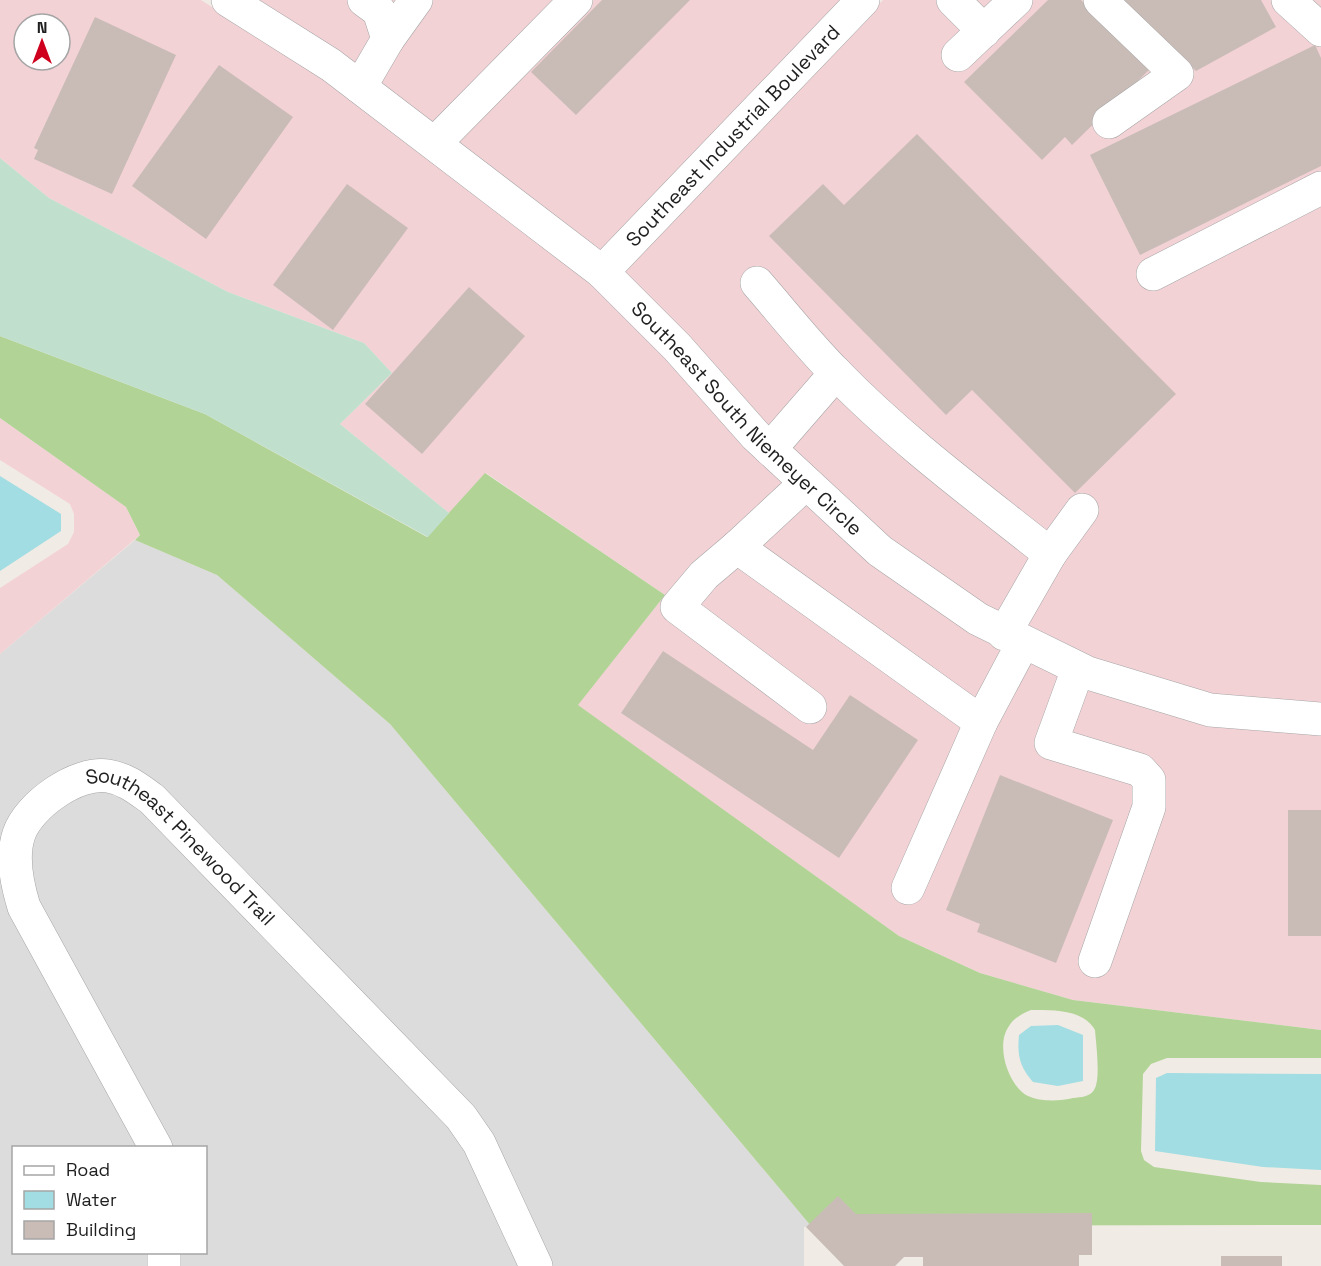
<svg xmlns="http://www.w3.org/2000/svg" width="1321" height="1266" font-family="'Space Grotesk',sans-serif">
	<rect width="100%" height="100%" fill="#f1ebe5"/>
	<path fill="#dddcdc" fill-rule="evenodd" d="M 135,540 L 217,575 L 390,724 L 811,1226 L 804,1227 L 804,1266 L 0,1266 L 0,654 ZM 14,1148 L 206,1148 L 206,1252 L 14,1252 Z"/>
	<g fill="#f3d2d6" fill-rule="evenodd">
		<path d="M 0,0 L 201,0 L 324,78 L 593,284 L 971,632 L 1321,734 L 1321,1030 L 1073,1000 L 980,973 L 899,936 L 577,705 L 665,595 L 486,473 L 449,513 L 340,424 L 392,373 L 364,343 L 228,292 L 49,198 L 0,158 ZM 24,24 L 60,24 L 60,60 L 24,60 Z"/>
		<path d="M 256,0 L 843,0 L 601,253 Z"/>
		<path d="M 883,0 L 1321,0 L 1321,703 L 1212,695 L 1092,659 L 1009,620 L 888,539 L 765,425 L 622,272 Z"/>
		<path d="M 0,418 L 126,507 L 140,535 L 0,654 L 0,588 L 68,544 L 74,532 L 74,514 L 70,504 L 0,460 Z"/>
	</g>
	<path fill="#b1d496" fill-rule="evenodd" d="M 0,336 L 205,414 L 427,537 L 485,473 L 665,595 L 578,705 L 899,936 L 980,973 L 1073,1000 L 1321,1030 L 1321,1058 L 1167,1058 L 1151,1064 L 1143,1074 L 1141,1151 L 1144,1160 L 1154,1167 L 1261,1182 L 1321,1185 L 1321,1225 L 811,1226 L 390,724 L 217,575 L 135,540 L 140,535 L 126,507 L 0,418 ZM 1031,1010 C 1053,1010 1083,1009 1095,1030 C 1096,1043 1101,1080 1094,1090 C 1090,1097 1081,1097 1073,1098 C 1061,1101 1040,1102 1028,1096 C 1008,1086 995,1045 1009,1026 C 1013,1019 1023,1013 1031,1010 Z"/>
	<path fill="#c0e0cd" d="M 0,158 L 49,198 L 228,292 L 364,343 L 392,373 L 340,424 L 449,513 L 428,537 L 205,414 L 0,336 Z"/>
	<g fill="#a1dde2">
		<path d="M 0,476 L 61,514 L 61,531 L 0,571 Z"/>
		<path d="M 1058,1025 L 1083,1035 L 1083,1081 L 1058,1086 L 1033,1082 C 1020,1067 1017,1056 1019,1035 L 1031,1026 Z"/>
		<path d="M 1167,1073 L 1321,1074 L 1321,1170 L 1263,1167 L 1155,1151 L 1156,1078 Z"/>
	</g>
	<g fill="#c9bcb7">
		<path d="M 602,0 L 690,0 L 576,115 L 531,72 Z"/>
		<path d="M 1048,0 L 1081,0 L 1150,69 L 1072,145 L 1065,137 L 1042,160 L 964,82 Z"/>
		<path d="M 1122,0 L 1261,0 L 1276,27 L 1196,71 Z"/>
		<path d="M 95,17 L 176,55 L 112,194 L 34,159 L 38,150 L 34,148 Z"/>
		<path d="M 1315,45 L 1321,58 L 1321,166 L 1140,255 L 1090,155 Z"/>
		<path d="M 219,65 L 293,117 L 206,239 L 132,186 Z"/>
		<path d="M 917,134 L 1176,394 L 1075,493 L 972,390 L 946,415 L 769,236 L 823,184 L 844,205 Z"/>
		<path d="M 347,184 L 408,228 L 333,330 L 273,285 Z"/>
		<path d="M 469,287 L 525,336 L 422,454 L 365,404 Z"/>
		<path d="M 663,651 L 813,750 L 850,695 L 918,740 L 839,858 L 621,713 Z"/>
		<path d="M 1000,775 L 1113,820 L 1056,963 L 977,932 L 980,924 L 946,910 Z"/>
		<rect x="1288" y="810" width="33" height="126"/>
		<path d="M 838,1196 L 856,1214 L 1092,1213 L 1092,1255 L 1079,1255 L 1079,1266 L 923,1266 L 923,1257 L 904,1257 L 895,1266 L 844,1266 L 806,1227 Z"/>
		<rect x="1221" y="1256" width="61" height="10"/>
	</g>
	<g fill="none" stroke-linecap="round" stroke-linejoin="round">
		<defs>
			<g id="minor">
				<path id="s1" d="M 228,0 L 331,65 L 602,272 L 677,347 L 756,436 L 880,551 L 978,619 L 1088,673 L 1210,710 L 1321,719"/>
				<path d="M 953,0 L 984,31"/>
				<path d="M 1100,0 L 1177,74 L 1109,122"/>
				<path d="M 1288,0 L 1321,30"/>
				<path d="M 388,39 L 416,0"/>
				<path d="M 958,55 L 1016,0"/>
				<path d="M 360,87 L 388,39 L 379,11 L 364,0"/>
				<path d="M 435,143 L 576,0"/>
				<path id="s2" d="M 602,272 L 863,0"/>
				<path d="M 1153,274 L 1321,188"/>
				<path d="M 757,283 C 783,313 808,345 836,373 C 901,440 977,496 1050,554 L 1004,634"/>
				<path d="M 770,449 L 836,373"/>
				<path d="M 806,483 L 737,547 L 981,722 L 1023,643"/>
				<path d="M 737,547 L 704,575 L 677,607 L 810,707"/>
				<path d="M 1050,554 L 1082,510"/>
				<path d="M 1078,669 L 1051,743 L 1140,770 L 1149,780 L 1149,807 L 1095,961"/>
				<path d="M 908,888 L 981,722"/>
				<path id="s3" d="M 156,1148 L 24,907 C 17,884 11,857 19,834 C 29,805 77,771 108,776 C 126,779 138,789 152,799 L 461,1117 L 479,1143 L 536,1266"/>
				<path d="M 164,1266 L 164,1252"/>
			</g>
		</defs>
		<use href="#minor" stroke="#a6a6a6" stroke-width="34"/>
		<use href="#minor" stroke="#fff" stroke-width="33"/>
	</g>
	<g text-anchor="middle" stroke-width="4.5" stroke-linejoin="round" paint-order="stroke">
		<g font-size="20" fill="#1f1f1f" stroke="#fff">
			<text dy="7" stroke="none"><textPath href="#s2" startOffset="189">Southeast Industrial Boulevard</textPath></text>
			<text dy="7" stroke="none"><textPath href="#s1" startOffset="669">Southeast South Niemeyer Circle</textPath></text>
			<text dy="7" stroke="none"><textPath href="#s3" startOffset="561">Southeast Pinewood Trail</textPath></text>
		</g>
	</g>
	<rect x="12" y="1146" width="195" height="108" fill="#ffffff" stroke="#a5a5a5" stroke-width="1.5"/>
	<rect x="24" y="1166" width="30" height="9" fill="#ffffff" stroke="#a5a5a5" stroke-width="1.5"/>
	<text x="66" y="1176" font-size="18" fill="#1f1f1f">Road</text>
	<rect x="24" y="1191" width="30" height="18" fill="#a1dde2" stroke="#a5a5a5" stroke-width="1.5"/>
	<text x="66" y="1206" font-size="18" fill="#1f1f1f">Water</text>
	<rect x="24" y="1221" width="30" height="18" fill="#c9bcb7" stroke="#a5a5a5" stroke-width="1.5"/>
	<text x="66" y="1236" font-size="18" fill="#1f1f1f">Building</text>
	<g transform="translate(42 42)"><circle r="28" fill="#ffffff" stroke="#a5a5a5" stroke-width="1.5"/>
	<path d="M0-4.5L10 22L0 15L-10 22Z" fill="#ce001e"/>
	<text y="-9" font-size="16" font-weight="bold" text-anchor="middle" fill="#1f1f1f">N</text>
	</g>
</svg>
